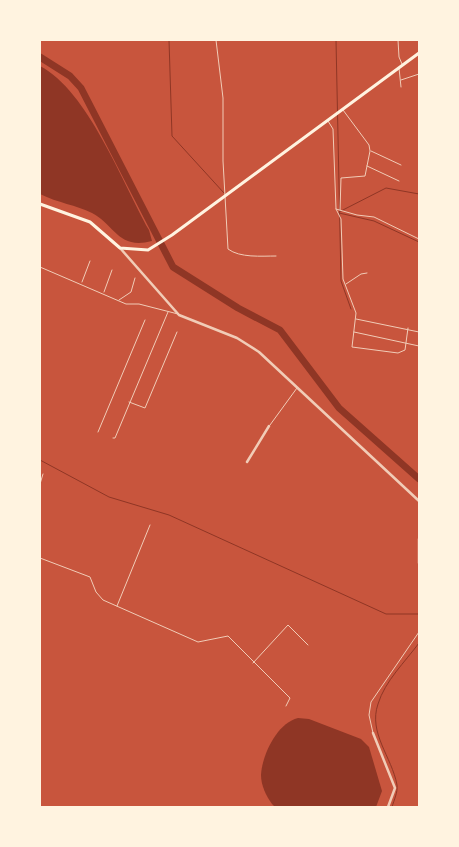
<svg xmlns="http://www.w3.org/2000/svg" width="459" height="847" font-family="'Roboto Condensed',sans-serif">
	<rect width="100%" height="100%" fill="#c8553d"/>
	<g fill="#8f3625">
		<path d="M 40,66 C 88,91 122,182 149,230 L 152,241 C 118,250 115,225 92,213 C 76,205 58,203 40,194 Z"/>
		<path d="M 298,718 L 309,719 L 361,739 L 369,747 L 382,791 L 376,807 L 275,807 L 272,804 C 266,796 261,785 261,775 C 262,755 277,723 298,718 Z"/>
	</g>
	<g fill="none" stroke-linecap="round" stroke-linejoin="round">
		<g stroke="#8f3625" stroke-width="1">
			<path d="M 169,40 L 172,136 L 224,193"/>
			<path d="M 336,40 L 341,281 L 351,309"/>
			<path d="M 339,212 L 386,188 L 419,194"/>
			<path d="M 339,213 L 374,221 L 419,242"/>
			<path d="M 40,460 L 109,497 L 169,515 L 386,614 L 419,614"/>
			<path d="M 392,807 C 394,800 398,792 397,785 C 392,757 368,733 378,704 C 385,681 405,662 419,643"/>
		</g>
		<path stroke="#8f3625" stroke-width="7" d="M 40,57 L 70,76 L 81,88 L 173,267 L 238,308 L 280,330 L 339,408 L 419,479"/>
		<g stroke="#f1ccb7" stroke-width="1">
			<path d="M 216,40 L 223,98 L 223,161 L 228,249 C 240,258 261,256 276,256"/>
			<path d="M 398,40 L 399,57 L 402,64"/>
			<path d="M 399,68 L 401,87"/>
			<path d="M 401,80 L 419,74"/>
			<path d="M 328,121 L 333,129 L 336,209 L 341,219 L 343,279 L 356,313 L 352,347 L 398,353 L 405,350 L 408,328"/>
			<path d="M 371,151 L 401,165"/>
			<path d="M 367,166 L 399,181"/>
			<path d="M 336,209 L 357,215 L 374,217 L 419,239"/>
			<path d="M 340,210 L 341,178 L 365,176 L 370,151 L 369,145 L 343,110"/>
			<path d="M 40,267 L 126,304 L 139,304 L 178,314"/>
			<path d="M 82,282 L 90,261"/>
			<path d="M 346,284 L 361,274 L 367,273"/>
			<path d="M 104,292 L 112,270"/>
			<path d="M 119,300 L 131,292 L 135,278"/>
			<path d="M 356,319 L 419,332"/>
			<path d="M 354,332 L 419,346"/>
			<path d="M 129,402 L 145,408 L 177,332"/>
			<path d="M 270,425 L 297,388"/>
			<path d="M 98,432 L 145,320"/>
			<path d="M 113,438 L 115,438 L 168,312"/>
			<path d="M 40,484 L 43,474"/>
			<path d="M 40,558 L 90,577 L 96,592 L 103,600 L 198,642 L 228,636 L 290,698 L 286,706"/>
			<path d="M 117,606 L 150,525"/>
			<path d="M 253,663 L 288,625 L 308,645"/>
			<path d="M 373,733 L 369,715 L 371,702 L 419,632"/>
		</g>
		<g stroke="#f1ccb7" stroke-width="2.5">
			<path d="M 120,248 L 179,315 L 237,338 L 259,352 L 419,501"/>
			<path d="M 247,462 L 269,426"/>
			<path d="M 419,539 L 419,563"/>
			<path d="M 373,733 L 395,788 L 388,807"/>
		</g>
		<path stroke="#fff3e0" stroke-width="3" d="M 40,204 L 90,222 L 120,248 L 148,250 L 172,235 L 419,53"/>
	</g>
	<rect width="459" height="847" fill="none" stroke="#fff3e0" stroke-width="82"/>
</svg>
